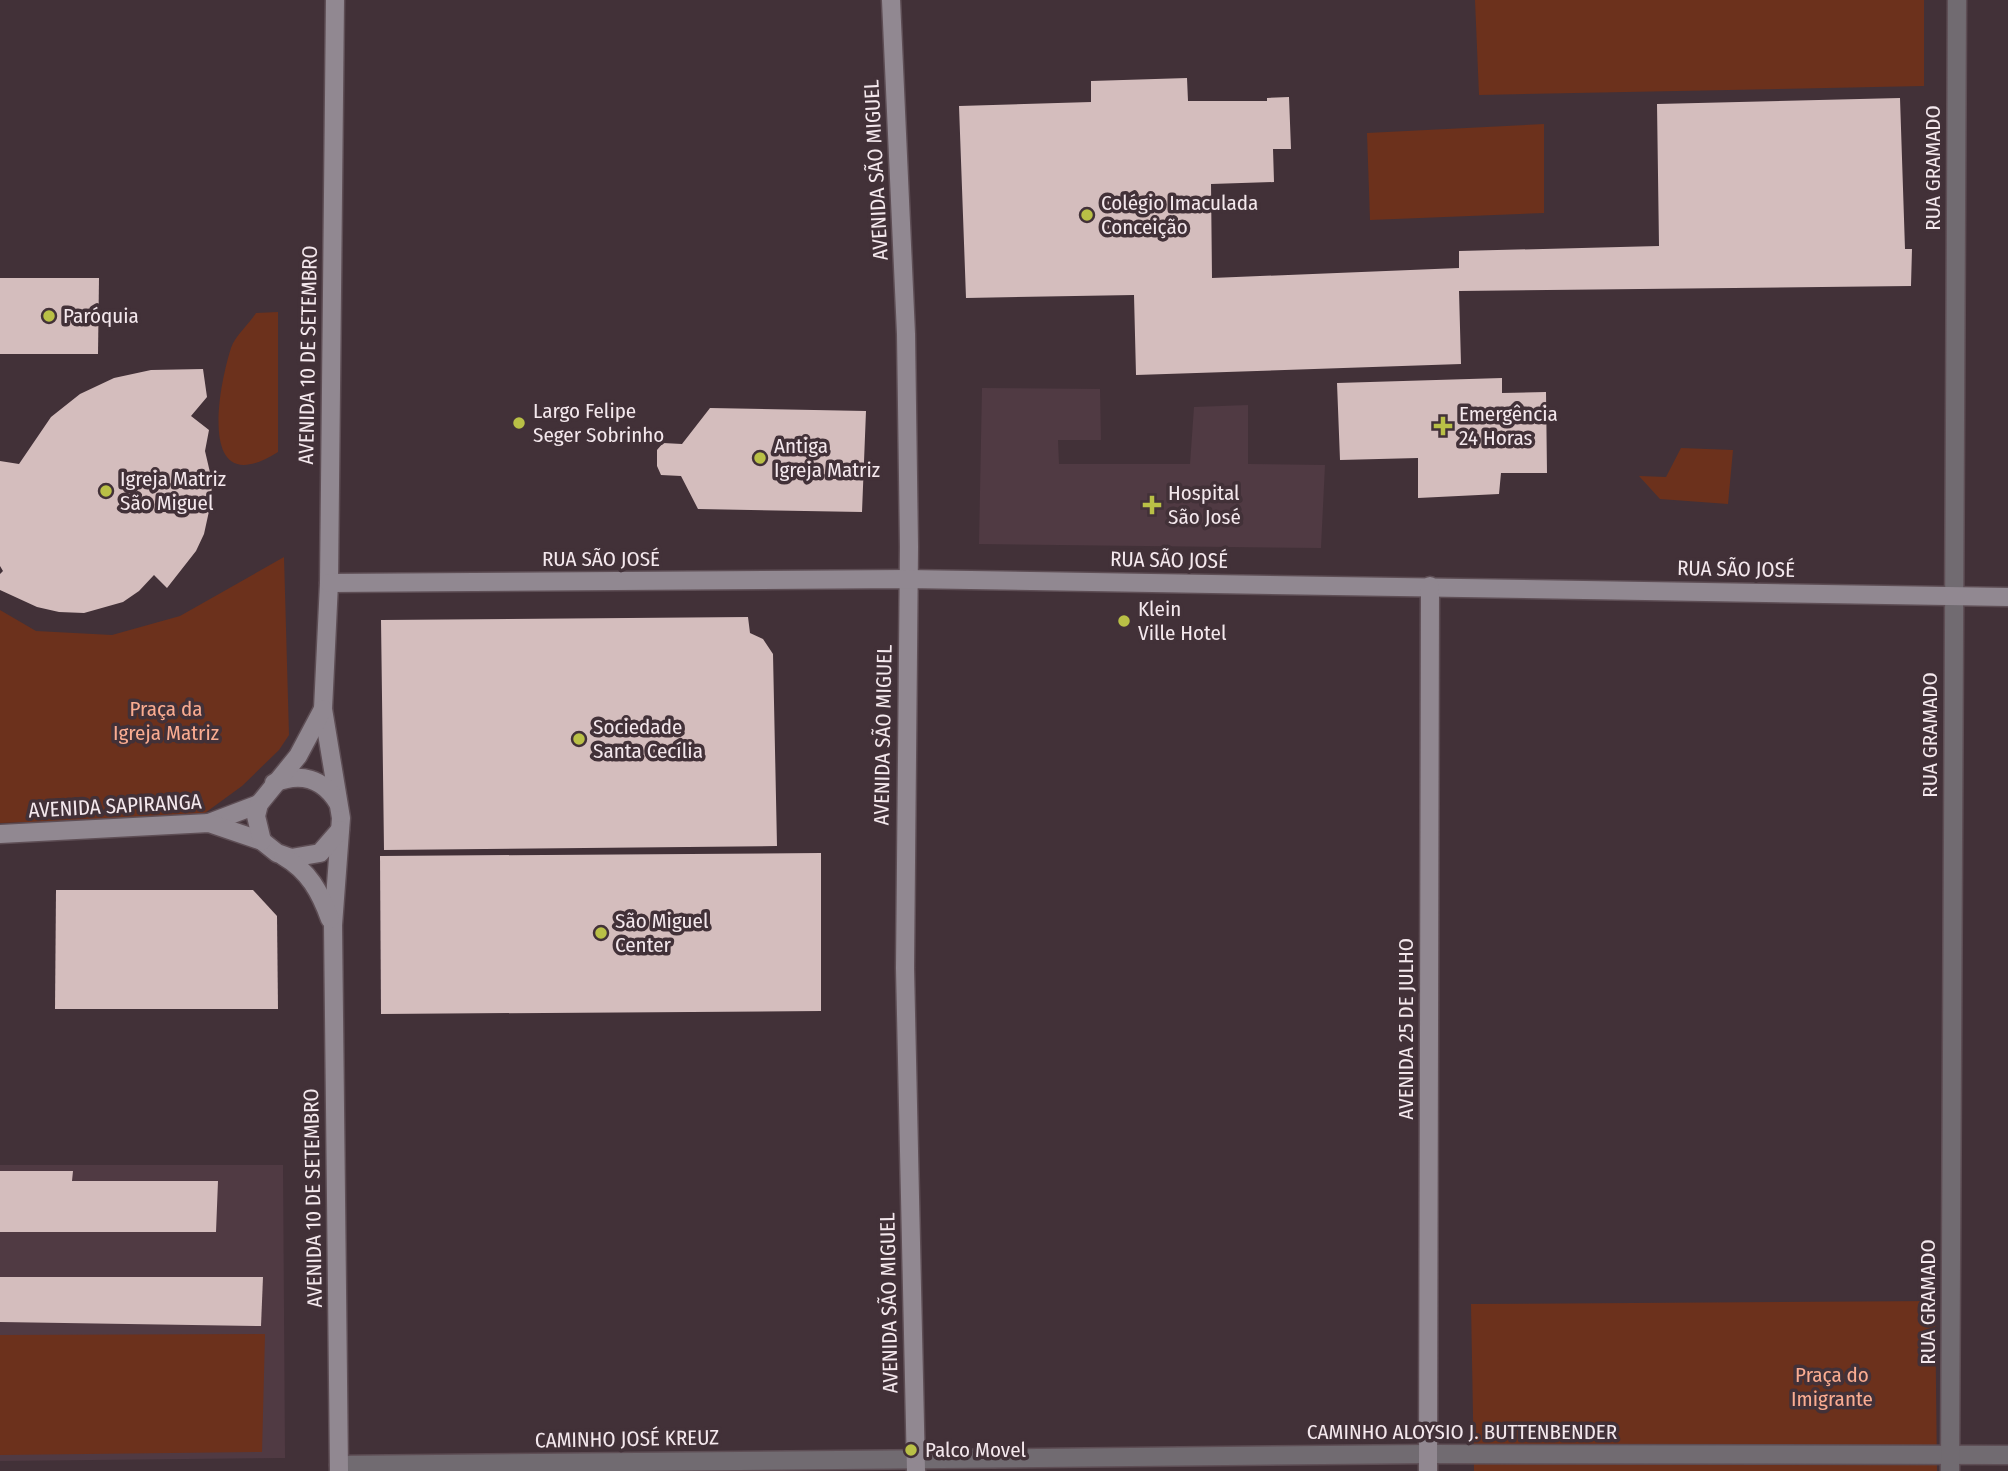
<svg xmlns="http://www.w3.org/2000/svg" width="2008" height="1471" font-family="'Fira Sans Condensed',sans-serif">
	<rect width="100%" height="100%" fill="#423138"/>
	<g fill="#503a43">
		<path d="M 982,388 L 1100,389 L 1101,440 L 1058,440 L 1059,464 L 1190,464 L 1194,407 L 1248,405 L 1248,464 L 1325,465 L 1321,548 L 979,544 Z"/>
		<path d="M 0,1165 L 283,1165 L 285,1458 L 0,1461 Z"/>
	</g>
	<g fill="#6c311c">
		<path d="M 1475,0 L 1924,0 L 1924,86 L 1479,95 Z"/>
		<path d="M 1544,124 L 1544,213 L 1370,220 L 1367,133 Z"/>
		<path d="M 278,312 L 278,452 C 197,503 218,389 231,348 C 235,336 249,324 256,313 Z"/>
		<path d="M 1681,448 L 1733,450 L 1728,504 L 1660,499 L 1639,476 L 1666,477 Z"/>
		<path d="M 284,557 L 289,735 L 279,750 L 242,786 L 205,813 L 186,817 L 0,823 L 0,610 L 36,631 L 112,635 L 180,616 Z"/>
		<path d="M 1935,1301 L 1937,1471 L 1474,1471 L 1471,1304 Z"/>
		<path d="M 265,1334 L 262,1452 L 0,1455 L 0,1335 Z"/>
	</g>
	<g fill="#d4bdbd">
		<path d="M 1187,78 L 1188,101 L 1267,101 L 1267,98 L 1289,97 L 1291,149 L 1273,149 L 1274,182 L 1211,184 L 1212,278 L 1459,268 L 1459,251 L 1659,246 L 1657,104 L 1900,98 L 1905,249 L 1912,249 L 1911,286 L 1459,291 L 1461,364 L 1136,375 L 1134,295 L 966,298 L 959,106 L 1091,102 L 1091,81 Z"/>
		<path d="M 0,278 L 99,278 L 98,354 L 0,354 Z"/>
		<path d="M 203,369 L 207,397 L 191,416 L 209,430 L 205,451 L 212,481 L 211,502 L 204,534 L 196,551 L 167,588 L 154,575 L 139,591 L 123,602 L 84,613 L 59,612 L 37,607 L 0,590 L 0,574 L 3,571 L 0,566 L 0,461 L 19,464 L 51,417 L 80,394 L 114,378 L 151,370 Z"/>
		<path d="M 1502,378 L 1502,393 L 1546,392 L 1547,473 L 1501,473 L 1499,494 L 1418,498 L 1418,458 L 1340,460 L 1337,383 Z"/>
		<path d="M 710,408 L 866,411 L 862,512 L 698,509 L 681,476 L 661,475 L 657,466 L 657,450 L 663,443 L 682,444 Z"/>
		<path d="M 748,617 L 750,633 L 763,639 L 773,654 L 777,846 L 384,850 L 381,620 Z"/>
		<path d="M 821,853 L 821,1011 L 381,1014 L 380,856 Z"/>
		<path d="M 56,890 L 253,890 L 277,916 L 278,1009 L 55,1009 Z"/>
		<path d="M 0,1171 L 73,1171 L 72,1181 L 218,1181 L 216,1232 L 0,1232 Z"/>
		<path d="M 0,1277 L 263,1277 L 261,1326 L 0,1322 Z"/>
	</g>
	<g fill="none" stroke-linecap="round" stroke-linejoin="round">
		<defs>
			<g id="street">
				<path d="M 339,1465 L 1428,1454 L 2008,1455"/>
				<path d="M 1950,1471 L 1957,0"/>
			</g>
			<g id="secondary">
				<path d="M 335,0 L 329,583 L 323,709 L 341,818 L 333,925 L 339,1471"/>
				<path d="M 891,0 L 906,334 L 909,547 L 905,968 L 916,1471"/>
				<path d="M 329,583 L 907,579 L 2008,597"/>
				<path d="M 274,783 C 300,772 323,778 338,803"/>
				<path d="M 209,823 L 259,804"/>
				<path d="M 0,834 L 209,823 L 262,841 L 277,853 L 291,858 L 320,853 L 340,830"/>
				<path d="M 262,841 L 256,816 L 259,804 L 298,756 L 323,709"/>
				<path d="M 283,856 C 309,871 320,892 330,919"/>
				<path d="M 1428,1471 L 1430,586"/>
			</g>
		</defs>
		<use href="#street" stroke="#5e4e55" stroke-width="21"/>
		<use href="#secondary" stroke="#5e4e55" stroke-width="21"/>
		<use href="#street" stroke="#716b71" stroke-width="18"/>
		<use href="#secondary" stroke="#918891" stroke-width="18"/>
	</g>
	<g fill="#b9c046" stroke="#423138" stroke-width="2.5">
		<circle cx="1087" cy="215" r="7"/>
		<circle cx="49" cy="316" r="7"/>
		<circle cx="519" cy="423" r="7"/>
		<path d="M1439.5 415.5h7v7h7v7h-7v7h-7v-7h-7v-7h7z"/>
		<circle cx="760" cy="458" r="7"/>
		<circle cx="106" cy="491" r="7"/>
		<path d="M1148.5 494.5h7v7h7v7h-7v7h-7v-7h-7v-7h7z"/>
		<circle cx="1124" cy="621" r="7"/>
		<circle cx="579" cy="739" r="7"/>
		<circle cx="601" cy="933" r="7"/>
		<circle cx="911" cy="1450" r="7"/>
	</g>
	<g text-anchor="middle" stroke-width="7" stroke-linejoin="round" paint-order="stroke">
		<g font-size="21" fill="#f4e8ed" stroke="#423138">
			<text transform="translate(1933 168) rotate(-90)" y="7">RUA GRAMADO</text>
			<text transform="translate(876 170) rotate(-93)" y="7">AVENIDA SÃO MIGUEL</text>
			<text transform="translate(308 355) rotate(-89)" y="7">AVENIDA 10 DE SETEMBRO</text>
			<text x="601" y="566">RUA SÃO JOSÉ</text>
			<text transform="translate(1169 560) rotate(1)" y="7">RUA SÃO JOSÉ</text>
			<text transform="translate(1736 569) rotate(1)" y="7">RUA SÃO JOSÉ</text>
			<text transform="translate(883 735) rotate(-89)" y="7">AVENIDA SÃO MIGUEL</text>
			<text transform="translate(1930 735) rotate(-90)" y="7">RUA GRAMADO</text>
			<text transform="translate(115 806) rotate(-3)" y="7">AVENIDA SAPIRANGA</text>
			<text transform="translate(1406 1029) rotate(-90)" y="7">AVENIDA 25 DE JULHO</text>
			<text transform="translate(313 1198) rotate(-91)" y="7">AVENIDA 10 DE SETEMBRO</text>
			<text transform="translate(1928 1302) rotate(-90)" y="7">RUA GRAMADO</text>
			<text transform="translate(889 1303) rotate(-91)" y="7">AVENIDA SÃO MIGUEL</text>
			<text x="1462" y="1439">CAMINHO ALOYSIO J. BUTTENBENDER</text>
			<text transform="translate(627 1439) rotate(-1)" y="7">CAMINHO JOSÉ KREUZ</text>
		</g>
		<g font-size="21" fill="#f4e8ed" stroke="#423138" text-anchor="start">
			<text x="1101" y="210">Colégio Imaculada<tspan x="1101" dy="24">Conceição</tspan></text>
			<text x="63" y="323">Paróquia</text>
			<text x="533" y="418">Largo Felipe<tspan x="533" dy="24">Seger Sobrinho</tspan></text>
			<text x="1459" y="421">Emergência<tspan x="1459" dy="24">24 Horas</tspan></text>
			<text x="774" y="453">Antiga<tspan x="774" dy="24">Igreja Matriz</tspan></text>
			<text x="120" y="486">Igreja Matriz<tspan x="120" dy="24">São Miguel</tspan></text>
			<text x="1168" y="500">Hospital<tspan x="1168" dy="24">São José</tspan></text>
			<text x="1138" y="616">Klein<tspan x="1138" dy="24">Ville Hotel</tspan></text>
			<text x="593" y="734">Sociedade<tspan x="593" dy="24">Santa Cecília</tspan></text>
			<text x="615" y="928">São Miguel<tspan x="615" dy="24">Center</tspan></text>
			<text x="925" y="1457">Palco Movel</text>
		</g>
		<g font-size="21" fill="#faac91" stroke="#423138">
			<text x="166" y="716">Praça da<tspan x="166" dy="24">Igreja Matriz</tspan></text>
			<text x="1832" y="1382">Praça do<tspan x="1832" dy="24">Imigrante</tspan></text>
		</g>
	</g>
</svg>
